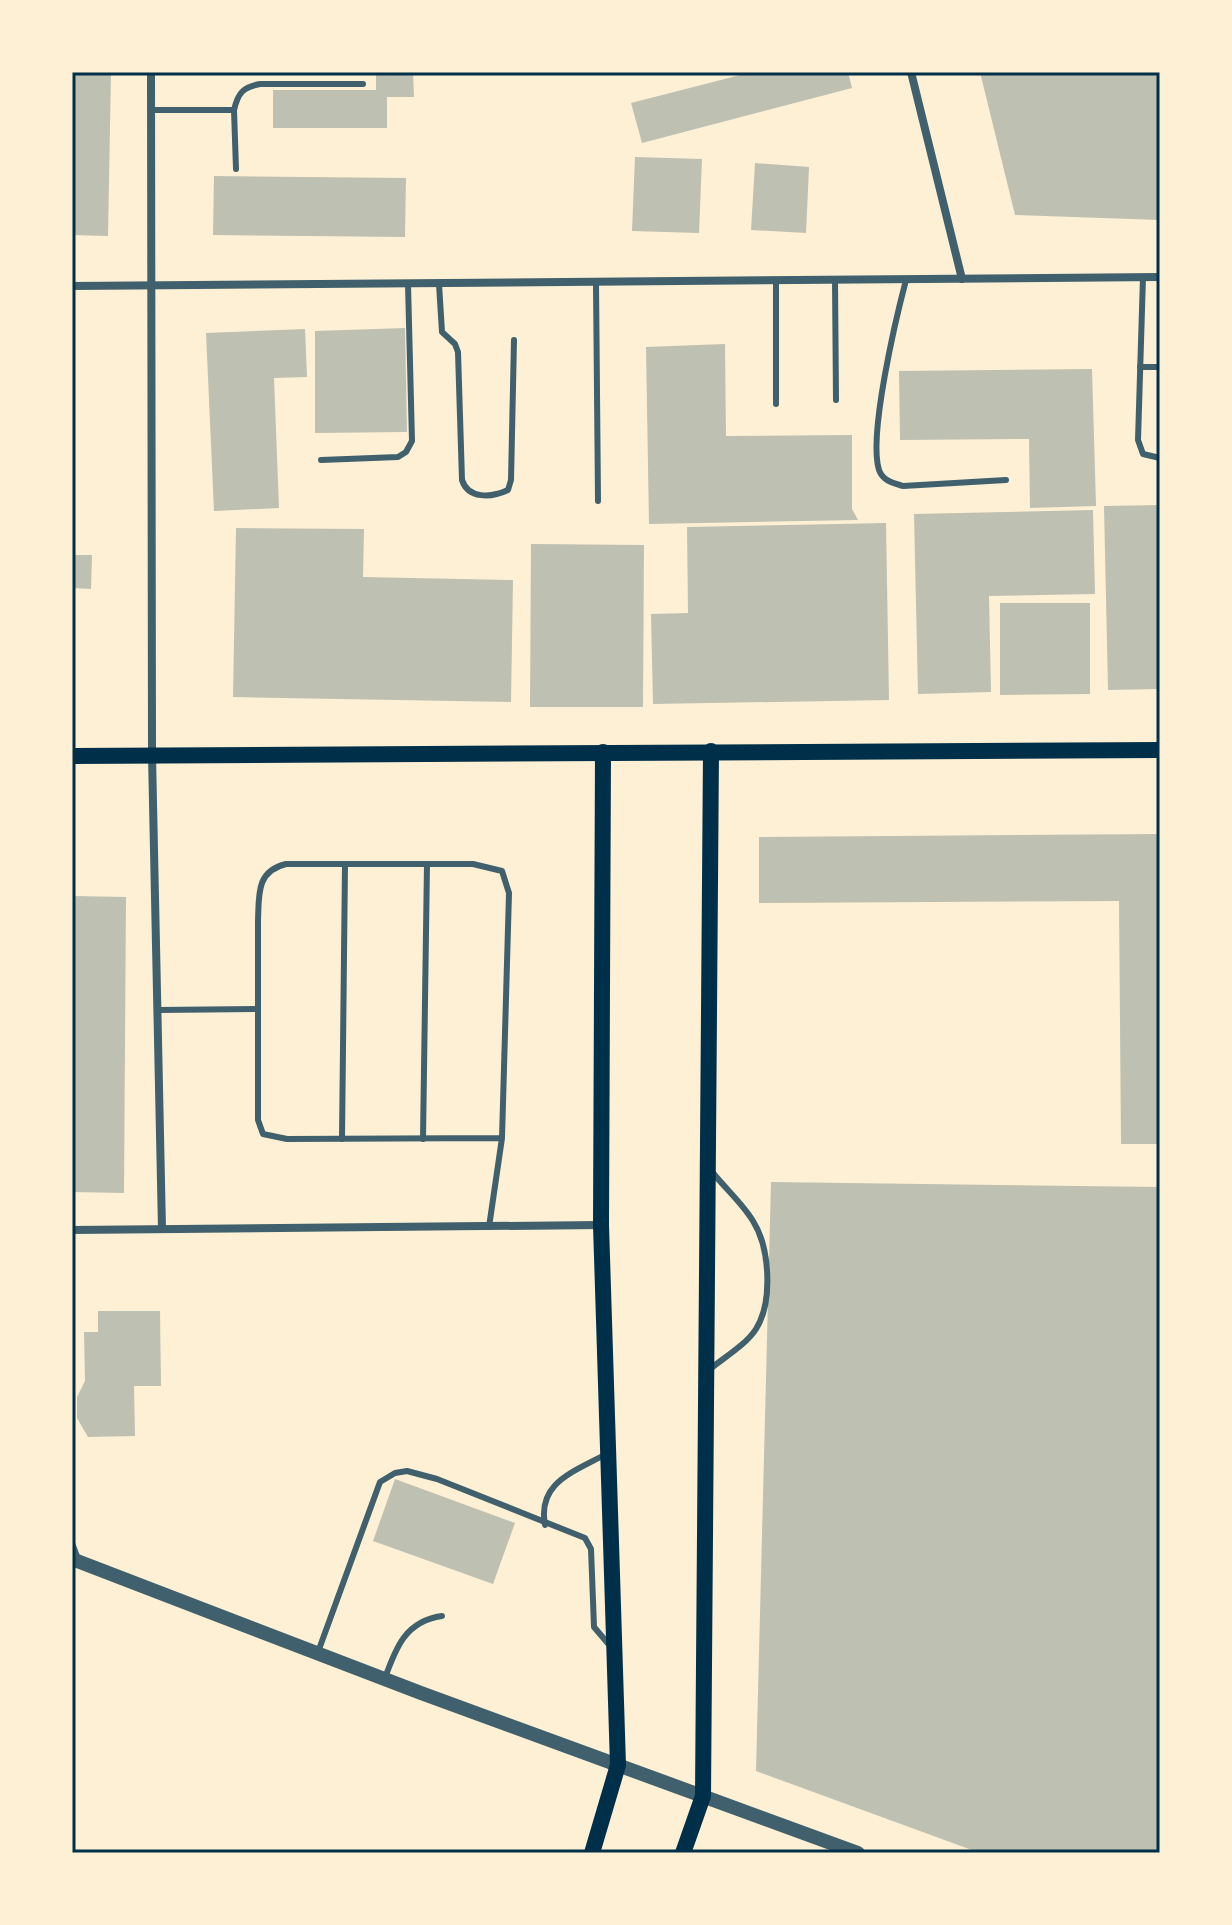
<svg xmlns="http://www.w3.org/2000/svg" width="1232" height="1925" font-family="Poppins,sans-serif">
	<rect width="100%" height="100%" fill="#fdf0d5"/>
	<g fill="#bec0b2">
		<path d="M 72,72 L 111,72 L 108,236 L 72,235 Z"/>
		<path d="M 376,72 L 413,72 L 414,97 L 387,97 L 387,128 L 273,128 L 273,90 L 376,90 Z"/>
		<path d="M 752,72 L 848,72 L 852,88 L 642,143 L 631,103 Z"/>
		<path d="M 980,72 L 1160,72 L 1160,220 L 1015,215 Z"/>
		<path d="M 635,157 L 702,159 L 699,233 L 632,231 Z"/>
		<path d="M 755,163 L 809,167 L 806,233 L 751,230 Z"/>
		<path d="M 214,176 L 406,178 L 405,237 L 213,235 Z"/>
		<path d="M 405,328 L 407,432 L 315,433 L 315,331 Z"/>
		<path d="M 305,329 L 307,377 L 274,378 L 279,508 L 214,511 L 206,333 Z"/>
		<path d="M 725,344 L 726,436 L 852,435 L 852,509 L 858,520 L 649,524 L 646,347 Z"/>
		<path d="M 1092,369 L 1096,506 L 1030,508 L 1029,439 L 900,440 L 899,371 Z"/>
		<path d="M 1160,505 L 1160,689 L 1108,690 L 1104,506 Z"/>
		<path d="M 1093,510 L 1095,594 L 989,596 L 991,692 L 918,694 L 914,514 Z"/>
		<path d="M 886,523 L 889,700 L 653,704 L 651,614 L 688,613 L 687,527 Z"/>
		<path d="M 236,528 L 364,529 L 363,577 L 513,580 L 511,702 L 233,697 Z"/>
		<path d="M 531,544 L 644,545 L 643,707 L 530,707 Z"/>
		<path d="M 72,555 L 92,555 L 91,589 L 72,588 Z"/>
		<path d="M 1000,603 L 1090,603 L 1090,694 L 1000,695 Z"/>
		<path d="M 1160,834 L 1160,1144 L 1121,1144 L 1119,901 L 759,903 L 759,837 Z"/>
		<path d="M 72,896 L 126,897 L 124,1193 L 72,1192 Z"/>
		<path d="M 771,1182 L 1160,1187 L 1160,1853 L 980,1853 L 756,1771 Z"/>
		<path d="M 98,1311 L 160,1311 L 161,1386 L 134,1386 L 135,1436 L 88,1437 L 77,1418 L 77,1397 L 85,1381 L 84,1332 L 98,1332 Z"/>
		<path d="M 395,1479 L 515,1523 L 493,1584 L 373,1541 Z"/>
	</g>
	<g fill="none" stroke-linecap="round" stroke-linejoin="round">
		<g stroke="#3f606c" stroke-width="6">
			<path d="M 151,110 L 234,110 C 238,93 243,87 260,84 L 363,84"/>
			<path d="M 234,110 L 236,169"/>
			<path d="M 1143,277 L 1138,440 L 1143,454 L 1160,458"/>
			<path d="M 835,280 L 836,400"/>
			<path d="M 906,280 C 896,318 868,436 879,470 C 883,481 893,483 903,486 L 1006,480"/>
			<path d="M 596,283 L 598,501"/>
			<path d="M 439,284 L 442,332 L 455,344 L 458,352 L 462,480 C 468,499 491,498 508,490 L 511,480 L 514,340"/>
			<path d="M 1140,367 L 1160,367"/>
			<path d="M 776,404 L 776,281"/>
			<path d="M 321,460 L 398,457 L 406,452 L 412,441 L 408,284"/>
			<path d="M 157,1010 L 258,1009"/>
			<path d="M 342,1139 L 345,864"/>
			<path d="M 423,1139 L 427,864"/>
			<path d="M 489,1227 L 502,1138 L 509,893 L 502,871 L 473,864 L 286,864 C 256,871 259,895 258,921 L 258,1120 L 263,1134 L 287,1139 L 502,1138"/>
			<path d="M 709,1370 C 723,1358 746,1345 756,1329 C 773,1302 770,1248 753,1221 C 743,1204 726,1189 713,1173"/>
			<path d="M 545,1525 C 537,1482 574,1472 606,1454"/>
			<path d="M 72,1543 L 78,1559"/>
			<path d="M 318,1652 L 380,1482 L 395,1473 L 407,1471 L 437,1479 L 585,1538 L 591,1549 L 594,1627 L 611,1647"/>
			<path d="M 385,1678 C 396,1647 406,1621 442,1616"/>
		</g>
		<g stroke="#3f606c" stroke-width="8">
			<path d="M 151,72 L 152,755 L 162,1229"/>
			<path d="M 911,72 L 962,279"/>
			<path d="M 72,286 L 1160,277"/>
			<path d="M 72,1230 L 601,1225"/>
		</g>
		<path stroke="#3f606c" stroke-width="14" d="M 72,1559 L 421,1693 L 858,1853"/>
		<g stroke="#003049" stroke-width="16">
			<path d="M 72,756 L 1160,750"/>
			<path d="M 592,1853 L 618,1765 L 601,1225 L 603,752"/>
			<path d="M 683,1853 L 703,1796 L 711,751"/>
		</g>
	</g>
	<rect width="1232" height="1925" fill="none" stroke="#fdf0d5" stroke-width="148"/>
	<rect x="74" y="74" width="1084" height="1777" fill="none" stroke="#003049" stroke-width="3"/>
</svg>
